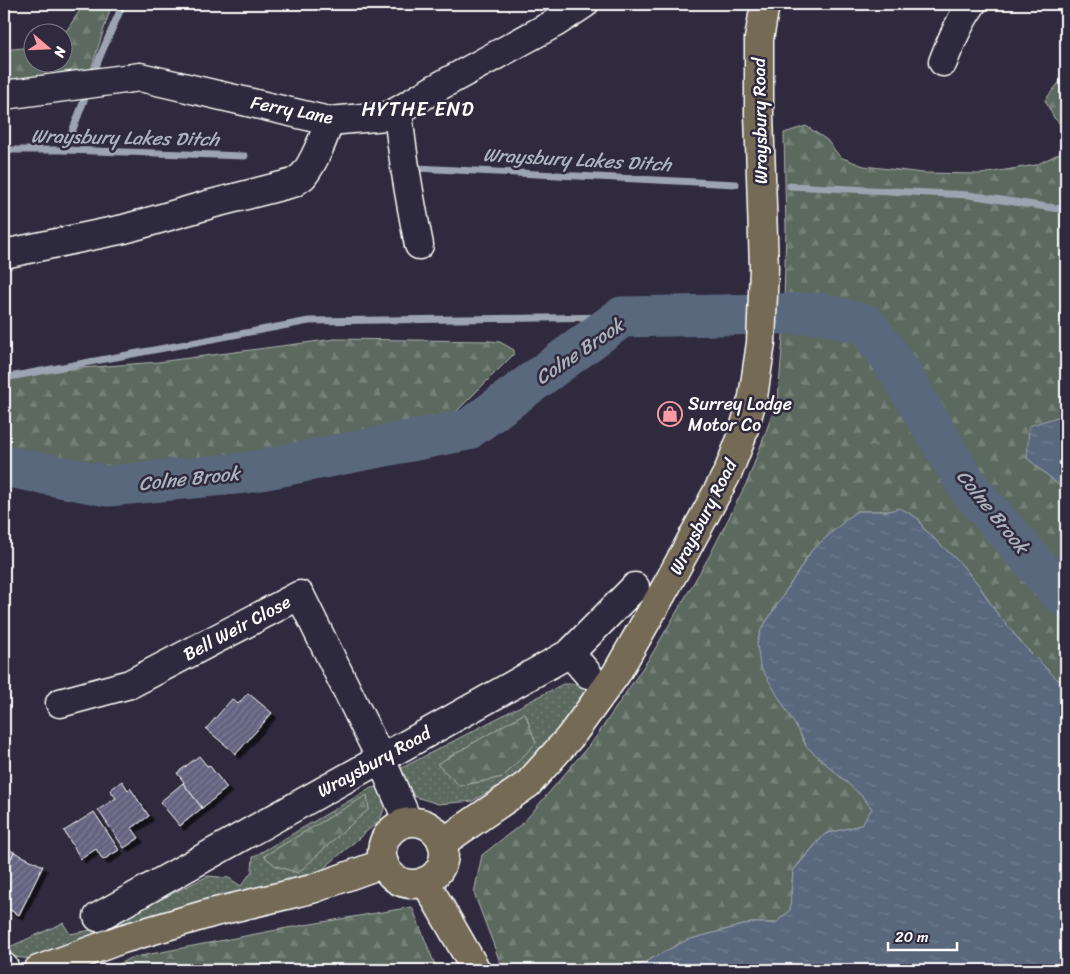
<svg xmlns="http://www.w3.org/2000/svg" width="1070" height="974" font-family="Sriracha,sans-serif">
	<defs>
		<pattern id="grass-dots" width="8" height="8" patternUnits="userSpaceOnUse" patternTransform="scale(1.25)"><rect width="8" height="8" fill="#5c695f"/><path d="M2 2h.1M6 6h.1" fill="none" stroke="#748077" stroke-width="1.8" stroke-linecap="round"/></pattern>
		<pattern id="forest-firs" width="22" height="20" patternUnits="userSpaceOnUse" patternTransform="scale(1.25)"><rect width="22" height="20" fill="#5c695f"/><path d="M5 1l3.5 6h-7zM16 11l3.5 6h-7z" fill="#748077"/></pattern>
		<pattern id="water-ripples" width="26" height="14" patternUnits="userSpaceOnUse" patternTransform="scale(1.25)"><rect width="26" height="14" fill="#5a677e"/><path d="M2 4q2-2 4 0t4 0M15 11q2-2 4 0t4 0" fill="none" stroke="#737e91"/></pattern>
		<pattern id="building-hatch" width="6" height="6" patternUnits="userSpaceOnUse" patternTransform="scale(1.25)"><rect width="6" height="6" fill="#656280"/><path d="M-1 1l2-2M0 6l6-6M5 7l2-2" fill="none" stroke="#7c7a93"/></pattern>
		<filter id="shadow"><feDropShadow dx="4.5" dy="4.5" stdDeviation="0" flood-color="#0009"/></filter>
	</defs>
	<rect width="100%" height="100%" fill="#2f2a3d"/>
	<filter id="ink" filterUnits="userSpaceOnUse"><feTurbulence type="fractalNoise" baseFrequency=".02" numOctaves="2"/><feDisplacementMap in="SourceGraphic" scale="10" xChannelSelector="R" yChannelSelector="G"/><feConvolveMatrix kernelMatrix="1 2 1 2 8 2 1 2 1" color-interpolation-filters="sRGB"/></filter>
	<g filter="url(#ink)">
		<g fill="url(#grass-dots)" stroke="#aeb4af">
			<path d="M 563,684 L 596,684 L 532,766 L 473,801 L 438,804 L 407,794 L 394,772 Z"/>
			<path d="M 378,787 L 383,793 L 385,806 L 380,820 L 315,876 L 31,959 L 14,957 L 5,949 L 63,923 L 70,934 L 102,928 L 208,876 L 229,878 L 241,886 L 252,871 L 253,857 L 371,788 Z"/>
		</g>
		<g fill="url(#forest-firs)" stroke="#aeb4af">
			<path d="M 84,4 L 112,4 L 86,85 L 4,105 L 4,50 L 32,47 L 32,62 L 62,62 L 63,36 Z"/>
			<path d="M 1066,74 L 1066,129 L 1054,118 L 1045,100 Z"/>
			<path d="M 806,126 L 827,140 L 840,157 L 864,166 L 923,173 L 981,174 L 1036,165 L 1066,150 L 1066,418 L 1060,416 L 1027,458 L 1066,491 L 1066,682 L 1058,680 L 1025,647 L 996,612 L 978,584 L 960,563 L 923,528 L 919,519 L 900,508 L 889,511 L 856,511 L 812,550 L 806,559 L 761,630 L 757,644 L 806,746 L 863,797 L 872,809 L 861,825 L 825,834 L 793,870 L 790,910 L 776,923 L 751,923 L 687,940 L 630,970 L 503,970 L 474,893 L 482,855 L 524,822 L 596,737 L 652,654 L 710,555 L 748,480 L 778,399 L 783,336 L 786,229 L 784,133 Z"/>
			<path d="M 335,339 L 490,341 L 500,342 L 514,350 L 514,354 L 456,412 L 436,427 L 412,438 L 390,445 L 184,472 L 4,456 L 4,374 L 158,362 Z"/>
			<path d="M 525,713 L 536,743 L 503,777 L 460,786 L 437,764 Z"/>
			<path d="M 367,795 L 369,809 L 339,835 L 298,873 L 276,866 L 264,856 Z"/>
			<path d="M 412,907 L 437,970 L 108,970 L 130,958 L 287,928 Z"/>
		</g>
		<g fill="url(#water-ripples)" stroke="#9ca4b2">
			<path d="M 1060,416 L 1066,418 L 1066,491 L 1027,458 L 1029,426 Z"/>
			<path d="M 900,508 L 919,519 L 923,528 L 960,563 L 978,584 L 996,612 L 1025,647 L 1058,680 L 1066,682 L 1066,970 L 630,970 L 687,940 L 751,923 L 776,923 L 790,910 L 793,871 L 825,834 L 861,825 L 872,809 L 863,797 L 806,746 L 804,740 L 760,666 L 757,644 L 761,630 L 812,550 L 856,511 L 889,511 Z"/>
		</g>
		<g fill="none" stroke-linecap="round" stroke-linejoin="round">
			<g stroke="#9ca4b2" stroke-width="7">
				<path d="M 92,77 L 101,54 L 123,4"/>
				<path d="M 4,150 L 65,150 L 245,156"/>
				<path d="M 65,150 L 88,90"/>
				<path d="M 416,168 L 736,184"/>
				<path d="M 790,186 L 969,195 L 1066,210"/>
				<path d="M 4,378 L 309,321 L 622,317"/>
			</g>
			<path stroke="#5a677e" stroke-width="41" d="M 4,466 L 108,486 L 245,473 L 467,430 L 622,317 L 821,313 L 866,325 L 891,358 L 968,487 L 1061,594 L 1066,597"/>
		</g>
		<g fill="url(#building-hatch)" stroke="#fff" filter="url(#shadow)">
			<path d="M 248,693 L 272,713 L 236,754 L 206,729 L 232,699 L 238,704 Z"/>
			<path d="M 199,756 L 207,766 L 209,765 L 227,788 L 202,808 L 183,783 L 184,782 L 177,773 Z"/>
			<path d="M 122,781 L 128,790 L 130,788 L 149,816 L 132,828 L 139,838 L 124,848 L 98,810 L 116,798 L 110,790 Z"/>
			<path d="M 183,783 L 202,808 L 180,826 L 160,802 Z"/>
			<path d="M 94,812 L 119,850 L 103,860 L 96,849 L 81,859 L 64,831 Z"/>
			<path d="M 4,847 L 14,852 L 4,874 Z"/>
			<path d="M 14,852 L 43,866 L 19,915 L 4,907 L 4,874 Z"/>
		</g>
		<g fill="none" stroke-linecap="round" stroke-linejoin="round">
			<defs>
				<g id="minor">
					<path d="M 943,62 C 951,41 959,22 972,4"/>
					<path d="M 4,95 L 140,77 L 329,121 L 387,116 L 398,111 L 436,88 L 555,23 L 584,4"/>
					<path d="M 398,111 C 402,156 410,200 419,245"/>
					<path d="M 4,254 L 124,229 L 211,204 L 293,183 C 296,181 300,178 303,176 C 313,164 325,136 329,121"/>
					<path d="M 570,653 L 588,674"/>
					<path d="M 60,703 L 130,684 L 300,595 L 381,759 L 408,822"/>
					<path d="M 98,917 L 570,653 L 635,587"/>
					<path d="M 4,967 L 5,970"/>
				</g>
				<g id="major">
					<circle cx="413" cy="853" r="31"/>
					<path d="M 442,843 L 528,784 L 570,737 L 616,674 L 667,585 L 728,472 L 741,439 L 753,397 L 761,343 L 764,268 L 759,113 L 759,39 L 764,10 L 766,4"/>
					<path d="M 425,881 L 476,970"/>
					<path d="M 38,970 L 122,939 L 211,913 L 312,889 L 384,863"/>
				</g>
			</defs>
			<use href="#minor" stroke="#fff" stroke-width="31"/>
			<use href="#major" stroke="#fff" stroke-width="31"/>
			<use href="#minor" stroke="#2f2a3d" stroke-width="28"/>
			<use href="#major" stroke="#756a55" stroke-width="28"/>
		</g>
	</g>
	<defs>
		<symbol id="shop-ring" viewBox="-11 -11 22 22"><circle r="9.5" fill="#2f2a3d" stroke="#ff9aa2" stroke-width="1.5"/><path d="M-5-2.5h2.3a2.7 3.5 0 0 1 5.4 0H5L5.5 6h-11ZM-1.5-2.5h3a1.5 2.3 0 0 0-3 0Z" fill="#ff9aa2"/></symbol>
	</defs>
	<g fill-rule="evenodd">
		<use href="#shop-ring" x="656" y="400" width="28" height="28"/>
	</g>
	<g text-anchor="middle" stroke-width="5" stroke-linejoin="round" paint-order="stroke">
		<g font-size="18" fill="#fff" stroke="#2f2a3d">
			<text transform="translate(292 110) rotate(11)" y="6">Ferry Lane</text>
			<text transform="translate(760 121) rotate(-91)" y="6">Wraysbury Road</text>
			<text transform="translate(703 517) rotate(-63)" y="6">Wraysbury Road</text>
			<text transform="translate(237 628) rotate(-28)" y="6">Bell Weir Close</text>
			<text transform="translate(374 762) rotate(-29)" y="6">Wraysbury Road</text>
		</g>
		<g font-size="18" fill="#fff" stroke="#2f2a3d" text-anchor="start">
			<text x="688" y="410">Surrey Lodge<tspan x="688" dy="21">Motor Co</tspan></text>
		</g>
		<g font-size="19" font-style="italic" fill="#acb3be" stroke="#2f2a3d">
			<text transform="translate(125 137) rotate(1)" y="7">Wraysbury Lakes Ditch</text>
			<text transform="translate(577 159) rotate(3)" y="7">Wraysbury Lakes Ditch</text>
			<text transform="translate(579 351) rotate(-34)" y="7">Colne Brook</text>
			<text transform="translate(189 478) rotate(-6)" y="7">Colne Brook</text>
			<text transform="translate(993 511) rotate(51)" y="7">Colne Brook</text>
		</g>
		<g font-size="20" letter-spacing="1" fill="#fff" stroke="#2f2a3d">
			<text x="418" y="116">HYTHE END</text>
		</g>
	</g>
	<rect width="1070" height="974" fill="none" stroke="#2f2a3d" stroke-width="20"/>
	<rect x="10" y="10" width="1050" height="954" fill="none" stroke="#fff" stroke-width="2" filter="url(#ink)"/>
	<g transform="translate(48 48) rotate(109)"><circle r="24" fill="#2f2a3d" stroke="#827f8b"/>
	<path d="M0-4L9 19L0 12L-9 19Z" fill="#ff9aa2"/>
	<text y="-8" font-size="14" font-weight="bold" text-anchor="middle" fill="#ffffff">N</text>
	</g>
	<path d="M888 942v8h69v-8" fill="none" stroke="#ffffff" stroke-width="2.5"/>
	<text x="895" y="942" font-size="15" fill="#ffffff" stroke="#2f2a3d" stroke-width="4" paint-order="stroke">20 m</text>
</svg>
